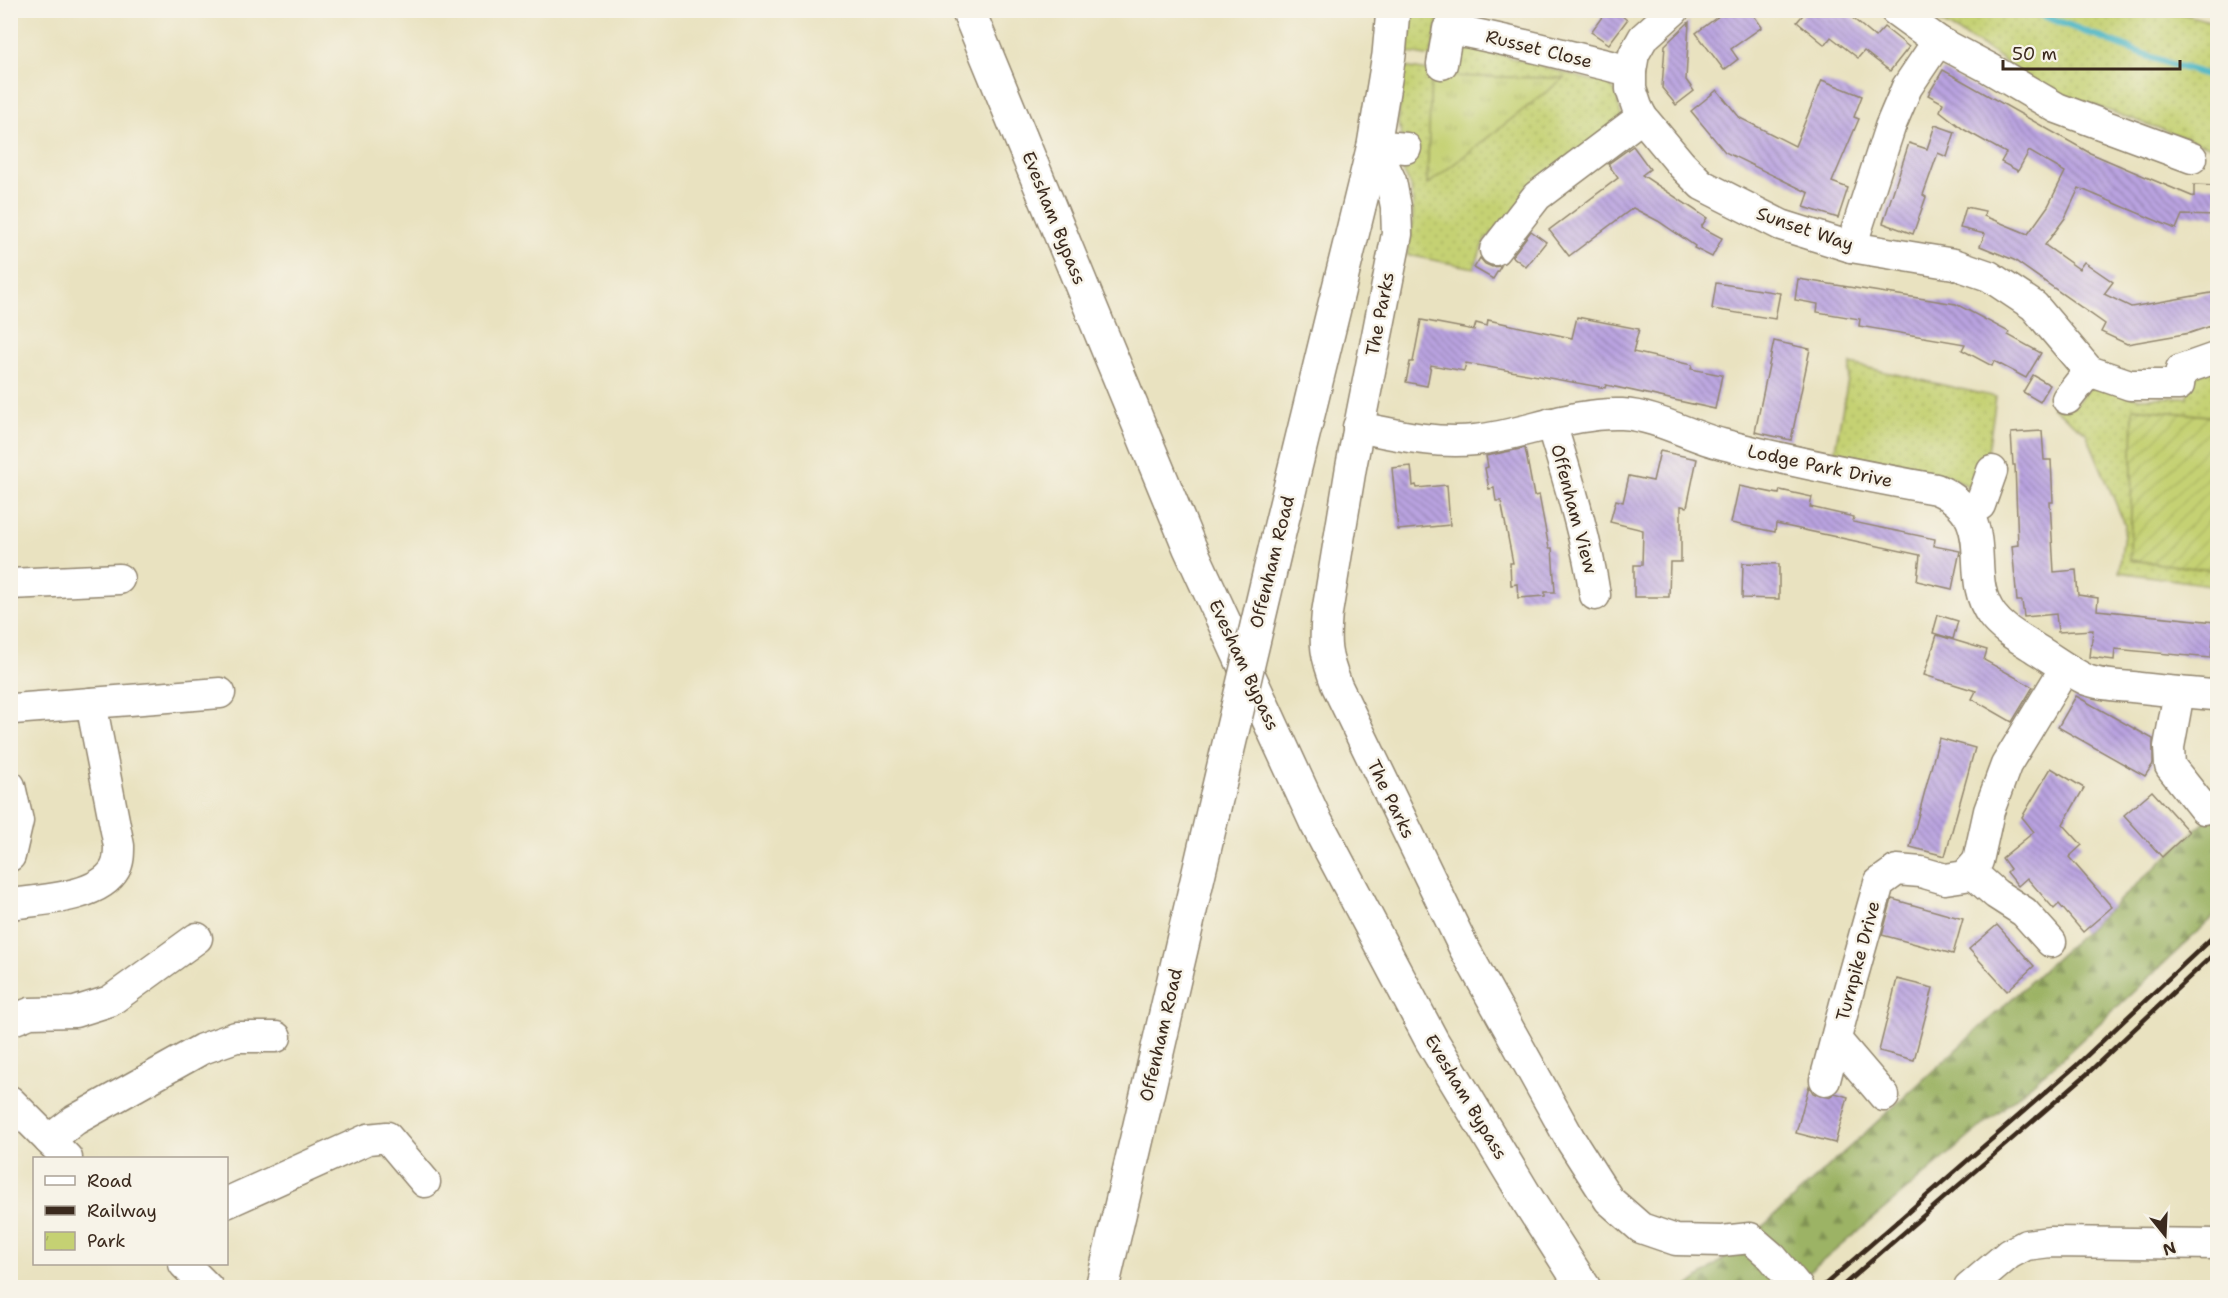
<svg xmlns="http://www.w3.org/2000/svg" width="2228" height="1298" font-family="'Shantell Sans',sans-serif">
	<defs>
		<pattern id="grass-dots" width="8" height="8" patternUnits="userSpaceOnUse" patternTransform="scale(1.5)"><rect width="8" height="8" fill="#c5d173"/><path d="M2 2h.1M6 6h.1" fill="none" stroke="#aab463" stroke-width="1.8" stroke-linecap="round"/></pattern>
		<pattern id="forest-firs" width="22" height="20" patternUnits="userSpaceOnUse" patternTransform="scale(1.5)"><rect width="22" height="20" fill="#9cb365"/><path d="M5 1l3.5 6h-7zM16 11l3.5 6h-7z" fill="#809253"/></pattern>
		<pattern id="park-tufts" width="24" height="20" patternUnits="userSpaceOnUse" patternTransform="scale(1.5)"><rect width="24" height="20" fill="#c5d173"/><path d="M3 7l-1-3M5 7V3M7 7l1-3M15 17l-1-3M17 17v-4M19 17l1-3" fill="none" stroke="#aab463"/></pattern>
		<pattern id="garden-furrows" width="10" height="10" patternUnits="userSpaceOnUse" patternTransform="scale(1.5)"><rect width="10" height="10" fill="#c5d173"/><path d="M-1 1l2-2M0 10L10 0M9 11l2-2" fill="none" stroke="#aab463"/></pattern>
		<pattern id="building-back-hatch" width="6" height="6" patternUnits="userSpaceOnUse" patternTransform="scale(1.5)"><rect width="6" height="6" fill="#b9a3e0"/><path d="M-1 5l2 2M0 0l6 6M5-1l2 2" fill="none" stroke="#9885b5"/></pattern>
	</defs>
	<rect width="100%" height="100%" fill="#f7f3e8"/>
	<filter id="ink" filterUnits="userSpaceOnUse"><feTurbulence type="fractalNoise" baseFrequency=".0167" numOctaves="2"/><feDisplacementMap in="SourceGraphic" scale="12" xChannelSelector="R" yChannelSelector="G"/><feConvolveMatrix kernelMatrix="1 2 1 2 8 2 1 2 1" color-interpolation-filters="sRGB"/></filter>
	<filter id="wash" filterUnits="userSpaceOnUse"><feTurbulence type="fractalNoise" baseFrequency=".008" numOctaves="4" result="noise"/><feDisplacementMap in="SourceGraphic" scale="24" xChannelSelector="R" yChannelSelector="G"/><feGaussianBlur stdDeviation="1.35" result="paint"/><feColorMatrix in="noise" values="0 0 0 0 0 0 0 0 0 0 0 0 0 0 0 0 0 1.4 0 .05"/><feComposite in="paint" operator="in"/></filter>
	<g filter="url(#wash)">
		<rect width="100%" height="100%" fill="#e9e2c0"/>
		<g fill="url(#grass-dots)" stroke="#807e48" stroke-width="1.5">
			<path d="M 2167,10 L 2217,23 L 2217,149 L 2039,86 L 1986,48 L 1921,11 Z"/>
			<path d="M 1412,11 L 1440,11 L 1431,57 L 1408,53 Z"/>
			<path d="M 1470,49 L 1484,50 L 1590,80 L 1607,82 L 1616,93 L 1622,120 L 1485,240 L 1474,268 L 1407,255 C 1411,233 1416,210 1411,188 C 1408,174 1397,173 1408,158 L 1398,123 L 1404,67 L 1454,75 L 1459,58 Z"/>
			<path d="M 1851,364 L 1996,397 L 1984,478 L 1975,490 L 1952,477 L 1834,454 Z"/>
			<path d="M 2217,368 L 2217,586 L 2119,572 L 2125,525 L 2086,433 L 2052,407 L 2074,407 L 2088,389 L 2098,387 L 2138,398 L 2188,397 L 2190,377 Z"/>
		</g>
		<path fill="url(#forest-firs)" stroke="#6c6e42" stroke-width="1.5" d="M 2217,811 L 2217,914 L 2060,1060 L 1792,1287 L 1686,1288 L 1750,1238 Z"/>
		<path fill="url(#park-tufts)" stroke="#807e48" stroke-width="1.5" d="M 1431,76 L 1564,78 L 1427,185 Z"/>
		<path fill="url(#garden-furrows)" stroke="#807e48" stroke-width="1.5" d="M 2133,408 L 2217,417 L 2217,571 L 2130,560 Z"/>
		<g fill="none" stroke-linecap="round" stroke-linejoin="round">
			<path stroke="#48b5c4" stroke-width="7" d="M 2029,10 L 2161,61 L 2218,78"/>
		</g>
		<g id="blocks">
			<g fill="url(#building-back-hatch)">
				<path d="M 1607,10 L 1615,10 L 1627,20 L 1609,44 L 1591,32 Z"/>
				<path d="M 1727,10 L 1750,10 L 1762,27 L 1731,49 L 1738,59 L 1724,70 L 1696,33 Z"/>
				<path d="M 1807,10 L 1843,10 L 1875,37 L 1884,27 L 1909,47 L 1890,71 L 1864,51 L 1858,58 L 1831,37 L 1825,45 L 1797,22 Z"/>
				<path d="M 1689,22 L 1686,80 L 1694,91 L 1676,105 L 1662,88 L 1665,45 Z"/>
				<path d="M 1943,70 L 2090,153 L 2146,177 L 2194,197 L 2194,185 L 2217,186 L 2217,216 L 2182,215 L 2176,229 L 2079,188 L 2065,218 L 2045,245 L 2079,269 L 2084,262 L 2113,282 L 2104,294 L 2131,307 L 2217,292 L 2217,324 L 2190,333 L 2127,344 L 2101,332 L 2105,324 L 2014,260 L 1980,246 L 1985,234 L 1960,228 L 1966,207 L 1985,211 L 1984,216 L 2028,234 L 2048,206 L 2065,172 L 2029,151 L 2018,171 L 2001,162 L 2006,153 L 1963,129 L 1940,111 L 1943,103 L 1928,95 Z"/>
				<path d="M 1822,80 L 1862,96 L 1854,117 L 1859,119 L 1832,182 L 1848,188 L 1838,218 L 1804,207 L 1809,193 L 1725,152 L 1691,111 L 1717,90 L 1740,118 L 1795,146 Z"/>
				<path d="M 1935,125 L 1955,132 L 1947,157 L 1938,153 L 1923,195 L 1926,197 L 1913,234 L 1883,223 L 1909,143 L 1927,149 Z"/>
				<path d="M 1633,146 L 1650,169 L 1642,175 L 1707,218 L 1701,227 L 1722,238 L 1712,257 L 1694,248 L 1695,246 L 1658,221 L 1633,208 L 1569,256 L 1549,230 L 1618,178 L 1608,164 Z"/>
				<path d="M 1531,231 L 1546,242 L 1526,267 L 1512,256 Z"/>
				<path d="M 1480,258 L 1485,264 L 1492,267 L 1501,266 L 1493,279 L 1474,268 Z"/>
				<path d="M 1798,279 L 1956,304 L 2009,332 L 2008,335 L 2041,353 L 2026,378 L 1994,361 L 1992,366 L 1962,350 L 1965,344 L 1859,326 L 1860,319 L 1817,312 L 1818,304 L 1795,300 Z"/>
				<path d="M 1716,283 L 1780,293 L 1775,319 L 1712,309 Z"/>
				<path d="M 1577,317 L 1639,329 L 1633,352 L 1692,365 L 1691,369 L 1722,375 L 1715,409 L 1606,385 L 1605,388 L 1466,363 L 1464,371 L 1431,365 L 1427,386 L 1406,382 L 1410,362 L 1413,362 L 1421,320 L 1474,330 L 1476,323 L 1487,326 L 1488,320 L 1572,338 Z"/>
				<path d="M 1774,341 L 1810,349 L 1791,440 L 1755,432 Z"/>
				<path d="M 2033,375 L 2050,385 L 2040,402 L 2023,392 Z"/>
				<path d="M 2042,431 L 2044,460 L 2051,460 L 2053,502 L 2050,502 L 2054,572 L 2076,570 L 2078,595 L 2098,598 L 2097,610 L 2215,622 L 2211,658 L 2115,649 L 2114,660 L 2090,657 L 2093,630 L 2058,632 L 2056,614 L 2024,617 L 2022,601 L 2017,601 L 2012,546 L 2018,545 L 2015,465 L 2013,465 L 2011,433 Z"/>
				<path d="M 1525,448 L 1534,496 L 1539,495 L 1549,548 L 1552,548 L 1555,592 L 1545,592 L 1545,596 L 1518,598 L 1517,584 L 1511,585 L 1510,563 L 1513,563 L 1501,501 L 1496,501 L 1494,488 L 1489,489 L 1485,468 L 1488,467 L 1486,456 Z"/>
				<path d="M 1660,451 L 1697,459 L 1687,507 L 1681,506 L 1681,562 L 1670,562 L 1669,597 L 1634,597 L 1634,565 L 1642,565 L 1643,530 L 1610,522 L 1616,500 L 1623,502 L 1629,476 L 1653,481 Z"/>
				<path d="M 1411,466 L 1413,486 L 1416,485 L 1417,488 L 1447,485 L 1450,525 L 1398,530 L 1392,468 Z"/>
				<path d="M 1739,486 L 1779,494 L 1780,490 L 1812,497 L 1810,507 L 1854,517 L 1853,522 L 1935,539 L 1934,546 L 1960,551 L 1952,589 L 1917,581 L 1920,555 L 1776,524 L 1775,532 L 1731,523 Z"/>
				<path d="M 1743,563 L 1779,564 L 1779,599 L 1742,598 Z"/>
				<path d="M 1938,615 L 1958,621 L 1953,639 L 1933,633 Z"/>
				<path d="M 1937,635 L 1987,650 L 1984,660 L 2033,687 L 2012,722 L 1972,699 L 1976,691 L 1924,675 Z"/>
				<path d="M 2076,696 L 2153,739 L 2153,764 L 2145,776 L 2058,727 Z"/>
				<path d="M 1939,738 L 1975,748 L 1945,856 L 1910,847 Z"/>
				<path d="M 2051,768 L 2084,788 L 2063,824 L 2082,845 L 2069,857 L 2112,907 L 2083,932 L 2059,904 L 2054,909 L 2027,878 L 2018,886 L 2007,872 L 2010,869 L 2002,858 L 2034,832 L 2022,817 Z"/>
				<path d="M 2152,791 L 2189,832 L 2162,857 L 2124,815 Z"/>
				<path d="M 1892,899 L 1963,919 L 1953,954 L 1882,935 Z"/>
				<path d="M 1997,925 L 2034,966 L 2007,991 L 1969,949 Z"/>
				<path d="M 1897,979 L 1933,988 L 1914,1060 L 1879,1051 Z"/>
				<path d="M 1809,1086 L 1813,1093 L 1820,1096 L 1829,1097 L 1835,1093 L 1848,1097 L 1835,1143 L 1796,1133 Z"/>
			</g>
		</g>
	</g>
	<g filter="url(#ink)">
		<use href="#blocks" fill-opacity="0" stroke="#92866f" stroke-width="1.5"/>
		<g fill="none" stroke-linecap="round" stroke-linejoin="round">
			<defs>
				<g id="minor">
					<path d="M 1674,10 L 1643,38 L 1634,54 L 1631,71 L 1631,89 L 1637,107 L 1642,117 L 1681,164 L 1702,185 L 1781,225 L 1851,247 L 1954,264 L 1989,276 L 2034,306 L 2089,371 L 2130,385 L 2179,385 L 2181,370 L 2218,357"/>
					<path d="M 1895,10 L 1938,41 L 1989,68 L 2057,108 L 2192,158"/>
					<path d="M 1442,64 L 1448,29 C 1509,39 1570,57 1631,71"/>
					<path d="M 1374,145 L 1391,181 L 1396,207 L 1397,234 L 1351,467 L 1327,613 C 1324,645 1325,655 1337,686 L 1464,948 L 1570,1139 L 1609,1200 L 1641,1228 L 1676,1240 L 1722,1241 L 1750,1238 L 1772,1257 L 1798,1288"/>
					<path d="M 1374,145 L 1406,148"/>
					<path d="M 1851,247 L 1890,127 L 1907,87 L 1938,41"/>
					<path d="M 1495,250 L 1537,196 L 1642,117"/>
					<path d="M 2067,399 L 2089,371"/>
					<path d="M 1551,423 C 1568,480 1586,536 1595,595"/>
					<path d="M 1358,427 C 1397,435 1436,444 1475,440 C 1525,435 1571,412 1622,414 C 1657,416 1689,436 1722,444 C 1793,462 1864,476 1936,489 C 2002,517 1961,573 1992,615 C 2003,630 2021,639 2036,649 C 2053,659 2069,672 2087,680 C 2100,685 2118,686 2132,687 C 2160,690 2187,693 2215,695 L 2218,692"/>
					<path d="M 1968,512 L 1980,505 L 1992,471"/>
					<path d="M 10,584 L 119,579"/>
					<path d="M 2179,692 L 2169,747 L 2170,766 L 2204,809"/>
					<path d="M 10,708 L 13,709 L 220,693"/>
					<path d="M 10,786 L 18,821 L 10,856"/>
					<path d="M 1970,871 L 1996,894 L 2024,912 L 2051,942"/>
					<path d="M 10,904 C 40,900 99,898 115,869 C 119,862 119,854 119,846 L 91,703"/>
					<path d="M 10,1021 L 30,1013 L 75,1012 L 110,1001 L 197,938"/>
					<path d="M 1837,1041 L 1884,1096"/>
					<path d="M 1825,1080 L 1846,1000 L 1879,883 L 1897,870 L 1921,872 L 1945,879 L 1965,876 L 1978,861 L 1989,811 L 2006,765 L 2065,668"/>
					<path d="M 10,1101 L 67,1158"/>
					<path d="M 49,1140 L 75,1120 L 202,1049 L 236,1037 L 276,1037"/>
					<path d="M 226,1203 L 368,1139 L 387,1137 L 425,1182"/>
					<path d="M 184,1264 L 208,1288"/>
					<path d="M 1969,1288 L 2009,1254 L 2026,1245 L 2050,1242 L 2218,1244"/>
				</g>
				<g id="major">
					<path d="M 1278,537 L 1374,145 L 1389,55 L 1393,10"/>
					<path d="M 1102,1288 L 1217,795"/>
				</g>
				<path id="highway" d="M 968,10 L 1189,546 L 1316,822 L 1432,1041 L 1529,1202 L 1584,1288"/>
			</defs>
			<use href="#minor" stroke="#92866f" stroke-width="33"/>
			<use href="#major" stroke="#92866f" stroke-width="36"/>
			<use href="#highway" stroke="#92866f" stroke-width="36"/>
			<use href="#minor" stroke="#fff" stroke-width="30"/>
			<use href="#major" stroke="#fff" stroke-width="33"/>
			<use href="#highway" stroke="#fff" stroke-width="33"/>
			<g stroke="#3b2a1e" stroke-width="4.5">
				<path d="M 1821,1288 L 2078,1064 L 2218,932"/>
				<path d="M 1840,1288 L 2087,1074 L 2218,950"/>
			</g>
			<defs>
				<path id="major-bridge" d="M 1217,795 L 1278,537"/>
			</defs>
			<use href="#major-bridge" stroke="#92866f" stroke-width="36" stroke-linecap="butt"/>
			<use href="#major-bridge" stroke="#fff" stroke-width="33"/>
		</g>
	</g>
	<g text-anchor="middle" stroke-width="5" stroke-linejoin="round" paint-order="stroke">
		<g font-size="18" fill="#3b2a1e" stroke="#f7f3e8">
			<text transform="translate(1539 49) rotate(14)" y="6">Russet Close</text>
			<text transform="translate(1054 218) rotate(68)" y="6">Evesham Bypass</text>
			<text transform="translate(1805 229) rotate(19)" y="6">Sunset Way</text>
			<text transform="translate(1380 314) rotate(-79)" y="6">The Parks</text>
			<text transform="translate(1820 466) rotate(12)" y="6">Lodge Park Drive</text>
			<text transform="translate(1574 509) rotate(75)" y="6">Offenham View</text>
			<text transform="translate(1272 562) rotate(-76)" y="6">Offenham Road</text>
			<text transform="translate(1244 665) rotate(65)" y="6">Evesham Bypass</text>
			<text transform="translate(1391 799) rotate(64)" y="6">The Parks</text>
			<text transform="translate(1858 961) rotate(-75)" y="6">Turnpike Drive</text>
			<text transform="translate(1161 1035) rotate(-77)" y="6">Offenham Road</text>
			<text transform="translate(1466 1097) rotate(59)" y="6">Evesham Bypass</text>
		</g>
	</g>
	<rect width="2228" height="1298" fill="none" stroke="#f7f3e8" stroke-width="36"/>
	<rect x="33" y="1157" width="195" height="108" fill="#f7f3e8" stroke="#aca397" stroke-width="1.5"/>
	<rect x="45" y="1176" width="30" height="9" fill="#ffffff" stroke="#aca397" stroke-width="1.5"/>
	<text x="87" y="1187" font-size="18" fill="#3b2a1e">Road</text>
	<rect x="45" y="1206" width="30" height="9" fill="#3b2a1e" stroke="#aca397" stroke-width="1.5"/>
	<text x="87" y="1217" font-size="18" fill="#3b2a1e">Railway</text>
	<rect x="45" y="1232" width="30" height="18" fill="url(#park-tufts)" stroke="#aca397" stroke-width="1.5"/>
	<text x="87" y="1247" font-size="18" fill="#3b2a1e">Park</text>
	<g transform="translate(2165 1235) rotate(162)" stroke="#f7f3e8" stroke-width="4.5" paint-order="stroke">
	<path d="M0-4.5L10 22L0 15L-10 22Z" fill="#3b2a1e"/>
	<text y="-9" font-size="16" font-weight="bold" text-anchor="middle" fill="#3b2a1e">N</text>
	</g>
	<path d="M2003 60v9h177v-9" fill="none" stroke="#3b2a1e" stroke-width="3"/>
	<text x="2012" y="60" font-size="18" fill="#3b2a1e" stroke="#f7f3e8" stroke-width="4.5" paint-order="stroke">50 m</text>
</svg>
